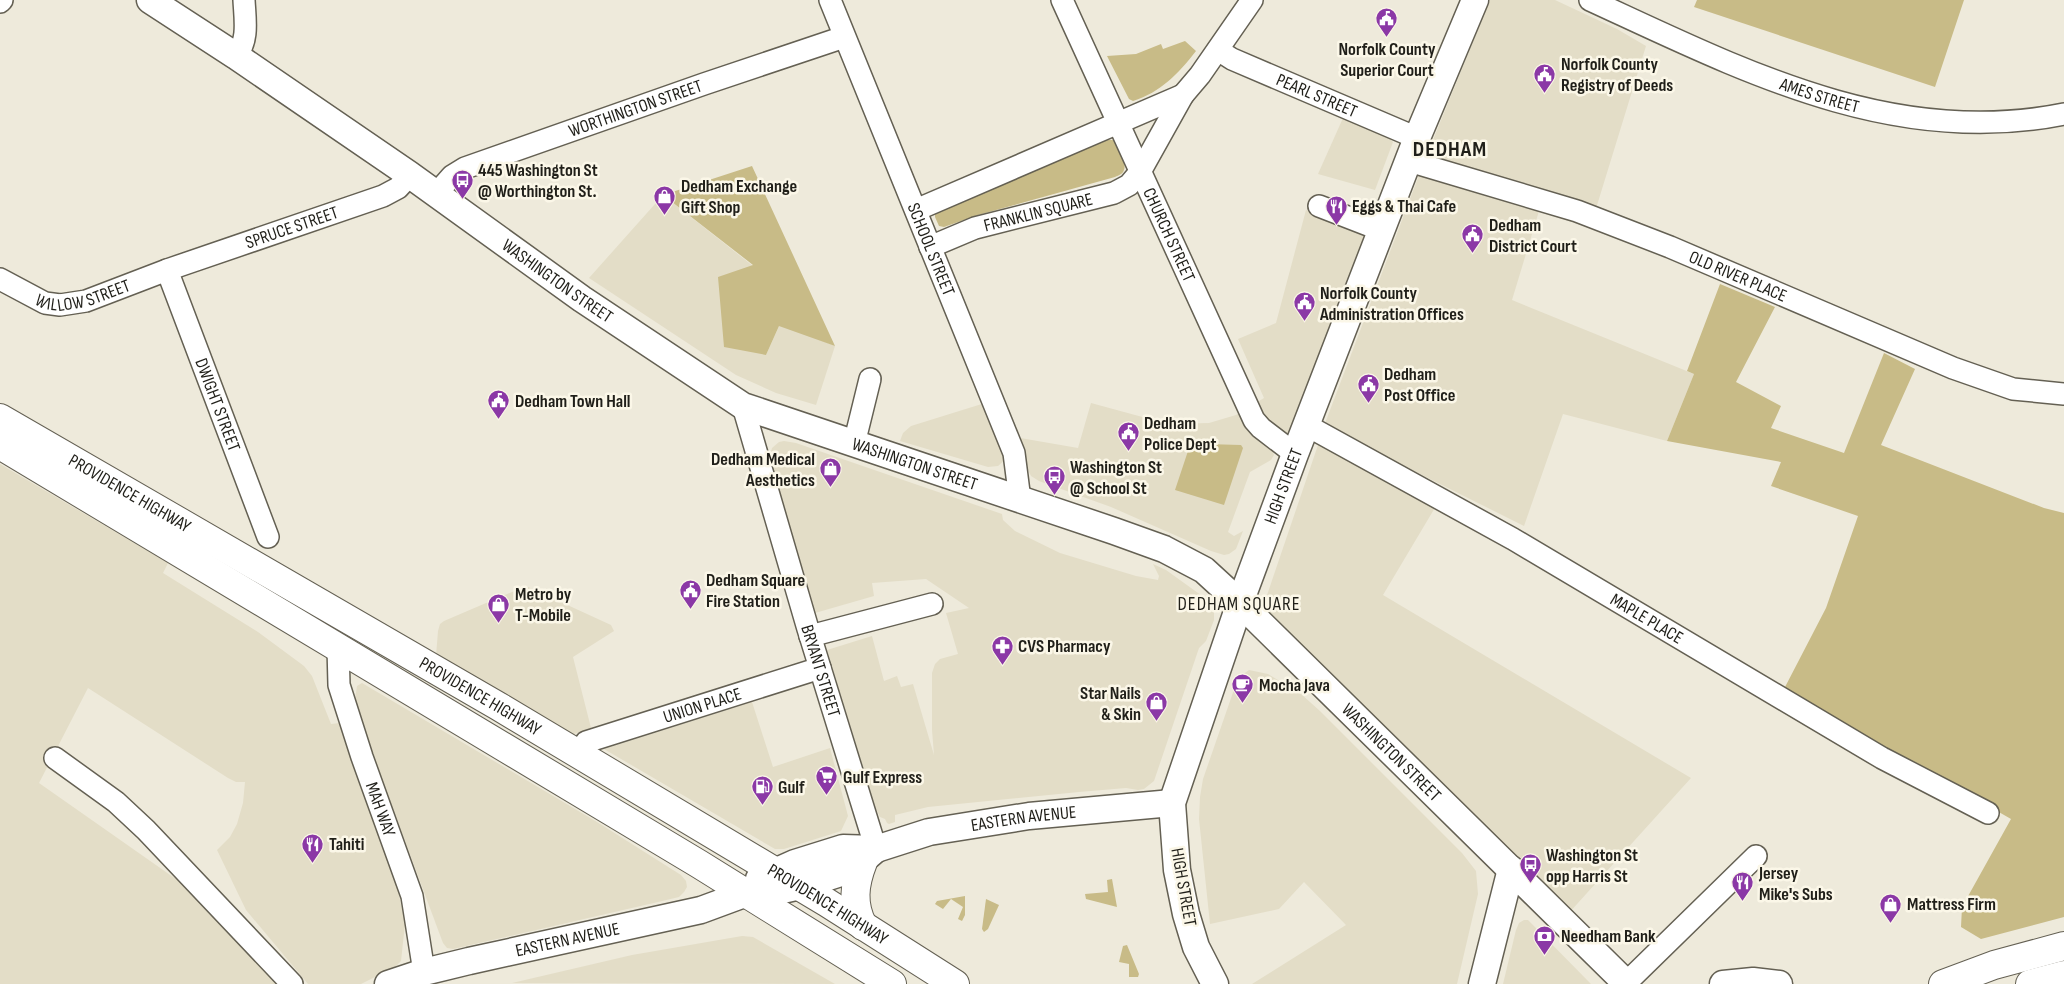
<svg xmlns="http://www.w3.org/2000/svg" width="2064" height="984" font-family="'Sofia Sans Condensed',sans-serif">
	<rect width="100%" height="100%" fill="#eeeadb"/>
	<g fill="#e3ddc7">
		<path d="M 1490,0 L 1555,0 L 1617,29 L 1646,46 L 1590,228 L 1539,211 L 1512,300 L 1694,374 L 1667,441 L 1563,414 L 1524,526 L 1324,426 L 1424,162 Z"/>
		<path d="M 1343,118 L 1390,139 L 1393,142 L 1375,190 L 1318,174 Z"/>
		<path d="M 663,195 L 753,266 L 766,355 L 780,324 L 835,346 L 816,405 L 776,393 L 736,375 L 589,278 Z"/>
		<path d="M 1306,210 L 1368,232 L 1293,428 L 1272,449 L 1274,455 L 1271,460 L 1250,472 L 1228,532 L 1234,536 L 1243,531 L 1236,549 L 1229,554 L 1224,555 L 1211,551 L 1111,507 L 1039,481 L 1031,476 L 1026,466 L 1006,459 L 998,466 L 988,467 L 900,441 L 903,433 L 911,426 L 985,403 L 997,434 L 1078,448 L 1091,403 L 1168,424 L 1209,423 L 1236,415 L 1264,398 L 1238,339 L 1276,323 Z"/>
		<path d="M 784,441 L 796,443 L 1002,514 L 1003,520 L 1015,531 L 1060,553 L 1136,576 L 1158,580 L 1159,576 L 1153,564 L 1166,570 L 1205,598 L 1214,611 L 1214,620 L 1206,641 L 1199,648 L 1154,781 L 1144,789 L 1138,790 L 1126,788 L 1079,792 L 928,807 L 895,815 L 895,822 L 889,824 L 887,823 L 885,819 L 880,817 L 875,807 L 827,650 L 872,636 L 884,681 L 897,676 L 901,687 L 913,684 L 934,755 L 932,730 L 932,673 L 935,664 L 940,659 L 958,654 L 946,613 L 969,608 L 926,579 L 872,583 L 874,596 L 815,613 L 768,464 L 772,448 L 779,442 Z"/>
		<path d="M 1318,445 L 1436,506 L 1383,595 L 1691,778 L 1568,914 L 1270,618 L 1264,604 Z"/>
		<path d="M 0,464 L 168,563 L 163,573 L 258,632 L 304,666 L 312,676 L 331,724 L 340,723 L 398,890 L 405,924 L 401,961 L 395,967 L 361,984 L 308,984 L 246,910 L 217,850 L 230,837 L 237,824 L 243,803 L 245,782 L 236,782 L 228,778 L 88,688 L 39,783 L 193,891 L 279,984 L 0,984 Z"/>
		<path d="M 526,586 L 611,625 L 614,631 L 573,657 L 591,728 L 569,736 L 436,656 L 438,631 L 440,624 L 444,621 Z"/>
		<path d="M 1249,670 L 1268,674 L 1301,694 L 1320,711 L 1462,853 L 1476,871 L 1478,894 L 1457,984 L 1252,984 L 1346,925 L 1304,882 L 1279,909 L 1210,924 L 1199,819 L 1200,797 L 1203,779 L 1238,678 Z"/>
		<path d="M 362,683 L 597,822 L 681,875 L 686,881 L 687,887 L 684,892 L 679,897 L 658,902 L 453,949 L 447,948 L 443,943 L 374,758 L 355,699 L 357,686 Z"/>
		<path d="M 752,702 L 773,767 L 830,748 L 848,816 L 841,831 L 784,849 L 775,849 L 604,749 Z"/>
		<path d="M 1524,920 L 1528,920 L 1591,984 L 1503,984 L 1516,930 L 1519,923 Z"/>
		<path d="M 742,936 L 753,937 L 835,984 L 512,983 L 632,955 Z"/>
	</g>
	<g fill="#c8bb87">
		<path d="M 1697,0 L 1964,0 L 1935,87 L 1694,7 Z"/>
		<path d="M 1185,41 L 1196,51 C 1178,74 1161,92 1133,101 L 1129,99 L 1107,56 L 1136,54 L 1161,44 L 1163,49 Z"/>
		<path d="M 1108,140 L 1113,140 C 1118,145 1127,162 1124,170 C 1123,174 1119,175 1115,177 L 978,215 L 944,227 L 939,226 L 935,217 L 935,214 C 992,188 1048,159 1108,140 Z"/>
		<path d="M 752,166 L 835,346 L 779,326 L 766,355 L 724,347 L 718,277 L 753,265 L 663,195 Z"/>
		<path d="M 1720,284 L 1775,307 L 1736,382 L 1781,406 L 1771,428 L 1844,453 L 1884,353 L 1915,369 L 1881,445 L 2044,508 L 2064,513 L 2064,917 L 1981,939 L 1961,927 L 1962,907 L 2011,819 L 1784,689 L 1826,608 L 1858,516 L 1771,486 L 1781,462 L 1667,441 L 1694,374 L 1687,371 Z"/>
		<path d="M 1206,444 L 1241,445 L 1243,448 L 1224,505 L 1175,490 L 1188,451 L 1191,447 Z"/>
		<path d="M 1112,879 L 1117,907 L 1086,899 L 1085,894 L 1108,892 L 1107,880 Z"/>
		<path d="M 965,896 L 965,915 L 962,921 L 958,919 L 963,907 L 951,899 L 943,909 L 935,904 L 937,901 Z"/>
		<path d="M 986,899 L 999,905 L 988,929 L 984,932 L 982,929 Z"/>
		<path d="M 1127,945 L 1139,974 L 1138,977 L 1129,977 L 1129,964 L 1119,962 L 1123,946 Z"/>
	</g>
	<g fill="none" stroke-linecap="round" stroke-linejoin="round">
		<defs>
			<g id="minor">
				<path id="s1" d="M 830,0 L 1014,453 L 1020,500"/>
				<path id="s2" d="M 1062,0 L 1254,420 L 1261,428 L 1295,454"/>
				<path id="s3" d="M 1590,0 C 1740,69 1893,149 2064,114"/>
				<path d="M 0,2 L 2,0"/>
				<path id="s4" d="M 1218,50 L 1232,59 L 1417,138"/>
				<path d="M 236,56 C 249,40 245,20 244,0"/>
				<path id="s5" d="M 1409,161 L 1577,211 L 1670,247 L 1953,368 L 2013,389 L 2064,394"/>
				<path id="s6" d="M 436,194 L 452,176 L 465,168 L 704,84 L 844,37"/>
				<path d="M 1319,206 L 1381,230"/>
				<path d="M 916,210 L 1183,95"/>
				<path id="s7" d="M 930,247 L 975,228 L 1114,193 L 1129,185 L 1140,172 L 1183,95 L 1200,75 L 1252,0"/>
				<path id="s8" d="M 167,270 L 268,537"/>
				<path id="s9" d="M 0,279 L 45,303 L 60,305 L 86,301 L 167,270 L 383,196 L 398,188 L 410,175"/>
				<path id="s10" d="M 743,406 L 808,629 L 876,849"/>
				<path id="s11" d="M 1306,425 L 1513,539 L 1882,758 L 1988,813"/>
				<path d="M 854,444 L 870,379"/>
				<path d="M 810,636 L 932,604"/>
				<path id="s12" d="M 338,647 L 339,685 L 362,757 L 412,896 L 424,972"/>
				<path id="s13" d="M 586,742 L 820,668"/>
				<path d="M 55,758 L 116,802 L 146,830 L 292,984"/>
				<path d="M 1626,983 L 1756,856"/>
			</g>
			<g id="major">
				<path id="s14" d="M 150,0 L 236,56 L 410,175 L 582,299 L 743,406 L 1114,531 L 1164,549 L 1204,570 L 1240,603 L 1627,984"/>
				<path id="s15" d="M 759,879 L 795,863 L 843,848 L 876,849 L 929,832 L 1029,816 L 1172,803"/>
				<path id="s16" d="M 388,984 L 424,972 L 469,961 L 701,910 L 747,893 L 769,893 L 800,886 L 853,869 L 876,849"/>
				<path id="s17" d="M 1215,984 L 1196,947 L 1186,914 L 1177,870 L 1172,803 L 1240,603 L 1295,454 L 1417,138 L 1475,0"/>
				<path d="M 1482,984 L 1511,869"/>
				<path d="M 1723,984 L 1753,981 L 1779,984"/>
			</g>
			<g id="highway">
				<path id="s18" d="M 0,418 L 498,706 L 826,902 L 955,984"/>
				<path d="M 0,445 L 699,864 L 892,984"/>
				<path d="M 863,862 C 854,885 852,904 863,926"/>
				<path d="M 1943,984 L 1994,965 L 2064,946"/>
				<path d="M 2030,984 L 2064,975"/>
			</g>
		</defs>
		<use href="#minor" stroke="#646053" stroke-width="24"/>
		<use href="#major" stroke="#646053" stroke-width="29"/>
		<use href="#highway" stroke="#646053" stroke-width="30"/>
		<use href="#minor" stroke="#fff" stroke-width="21"/>
		<use href="#major" stroke="#fff" stroke-width="26"/>
		<use href="#highway" stroke="#fff" stroke-width="28"/>
	</g>
	<defs>
		<symbol id="civic-pin" viewBox="-11 -11 22 30"><path d="M0 17L-7.5 6A9.5 9.5 0 1 1 7.5 6Z" fill="#8b38a6" stroke="#fbf7e8"/><path d="M-.6-6.5H3V-4.5H.6V-3L4-1V1h2V6H-6V1h2V-1L-.6-3ZM-1.2 2.5V6h2.4V2.5Z" fill="#fff"/></symbol>
		<symbol id="bus-pin" viewBox="-11 -11 22 30"><path d="M0 17L-7.5 6A9.5 9.5 0 1 1 7.5 6Z" fill="#8b38a6" stroke="#fbf7e8"/><path d="M-5-6H5V4H4V6H2V4H-2V6H-4V4H-5ZM-3.5-4V0h7V-4ZM-3.5 1.2v1.5H-2V1.2ZM2 1.2v1.5H3.5V1.2Z" fill="#fff"/></symbol>
		<symbol id="shop-pin" viewBox="-11 -11 22 30"><path d="M0 17L-7.5 6A9.5 9.5 0 1 1 7.5 6Z" fill="#8b38a6" stroke="#fbf7e8"/><path d="M-5-2.5h2.3a2.7 3.5 0 0 1 5.4 0H5L5.5 6h-11ZM-1.5-2.5h3a1.5 2.3 0 0 0-3 0Z" fill="#fff"/></symbol>
		<symbol id="restaurant-pin" viewBox="-11 -11 22 30"><path d="M0 17L-7.5 6A9.5 9.5 0 1 1 7.5 6Z" fill="#8b38a6" stroke="#fbf7e8"/><path d="M-5-6h1v4h1v-4h1v4h1v-4h1v5L-1.5 .5V6h-2V.5L-5-1ZM5-6V6H3V1.5H1.5Q1.5-4 5-6Z" fill="#fff"/></symbol>
		<symbol id="pharmacy-pin" viewBox="-11 -11 22 30"><path d="M0 17L-7.5 6A9.5 9.5 0 1 1 7.5 6Z" fill="#8b38a6" stroke="#fbf7e8"/><path d="M-2-6h4v4h4v4h-4v4h-4v-4h-4v-4h4Z" fill="#fff"/></symbol>
		<symbol id="cafe-pin" viewBox="-11 -11 22 30"><path d="M0 17L-7.5 6A9.5 9.5 0 1 1 7.5 6Z" fill="#8b38a6" stroke="#fbf7e8"/><path d="M-5.5-4.5H6V0H3Q3 3.5 0 3.5H-2.5Q-5.5 3.5-5.5 0ZM3-3.2v2h1.7v-2ZM-6 4.5H4V6H-6Z" fill="#fff"/></symbol>
		<symbol id="supermarket-pin" viewBox="-11 -11 22 30"><path d="M0 17L-7.5 6A9.5 9.5 0 1 1 7.5 6Z" fill="#8b38a6" stroke="#fbf7e8"/><path d="M-6-5.5h2.5l.6 2H6L4.5 2H-2.5L-4.4-4H-6ZM-1.5 3.2a1.3 1.3 0 1 0 .1 0ZM3 3.2a1.3 1.3 0 1 0 .1 0Z" fill="#fff"/></symbol>
		<symbol id="fuel-pin" viewBox="-11 -11 22 30"><path d="M0 17L-7.5 6A9.5 9.5 0 1 1 7.5 6Z" fill="#8b38a6" stroke="#fbf7e8"/><path d="M-5.5-6h7V0h2V4h1.3V-2.5L3-4.5l.8-.8L6-3V5H2.5V1h-1V6h-7ZM-4.2-4.7v3.2H.2V-4.7Z" fill="#fff"/></symbol>
		<symbol id="bank-pin" viewBox="-11 -11 22 30"><path d="M0 17L-7.5 6A9.5 9.5 0 1 1 7.5 6Z" fill="#8b38a6" stroke="#fbf7e8"/><path d="M-6-4H6V4H-6ZM0-2.3a2.3 2.3 0 1 0 0 4.6a2.3 2.3 0 1 0 0-4.6Z" fill="#fff"/></symbol>
	</defs>
	<g fill-rule="evenodd">
		<use href="#civic-pin" x="1374" y="6" width="25" height="34"/>
		<use href="#civic-pin" x="1532" y="62" width="25" height="34"/>
		<use href="#bus-pin" x="450" y="168" width="25" height="34"/>
		<use href="#shop-pin" x="652" y="184" width="25" height="34"/>
		<use href="#restaurant-pin" x="1324" y="194" width="25" height="34"/>
		<use href="#civic-pin" x="1460" y="222" width="25" height="34"/>
		<use href="#civic-pin" x="1292" y="290" width="25" height="34"/>
		<use href="#civic-pin" x="1356" y="372" width="25" height="34"/>
		<use href="#civic-pin" x="486" y="388" width="25" height="34"/>
		<use href="#civic-pin" x="1116" y="420" width="25" height="34"/>
		<use href="#shop-pin" x="818" y="456" width="25" height="34"/>
		<use href="#bus-pin" x="1042" y="464" width="25" height="34"/>
		<use href="#civic-pin" x="678" y="578" width="25" height="34"/>
		<use href="#shop-pin" x="486" y="592" width="25" height="34"/>
		<use href="#pharmacy-pin" x="990" y="634" width="25" height="34"/>
		<use href="#cafe-pin" x="1230" y="672" width="25" height="34"/>
		<use href="#shop-pin" x="1144" y="690" width="25" height="34"/>
		<use href="#supermarket-pin" x="814" y="764" width="25" height="34"/>
		<use href="#fuel-pin" x="750" y="774" width="25" height="34"/>
		<use href="#restaurant-pin" x="300" y="832" width="25" height="34"/>
		<use href="#bus-pin" x="1518" y="852" width="25" height="34"/>
		<use href="#restaurant-pin" x="1730" y="870" width="25" height="34"/>
		<use href="#shop-pin" x="1878" y="892" width="25" height="34"/>
		<use href="#bank-pin" x="1532" y="924" width="25" height="34"/>
	</g>
	<g text-anchor="middle" stroke-width="5" stroke-linejoin="round" paint-order="stroke">
		<g font-size="18" font-weight="bold" fill="#201f19" stroke="#fbf7e8" text-anchor="start">
			<text x="1387" y="55" text-anchor="middle">Norfolk County<tspan x="1387" dy="21">Superior Court</tspan></text>
			<text x="1561" y="70">Norfolk County<tspan x="1561" dy="21">Registry of Deeds</tspan></text>
			<text x="478" y="176">445 Washington St<tspan x="478" dy="21">@ Worthington St.</tspan></text>
			<text x="681" y="192">Dedham Exchange<tspan x="681" dy="21">Gift Shop</tspan></text>
			<text x="1352" y="212">Eggs &amp; Thai Cafe</text>
			<text x="1489" y="231">Dedham<tspan x="1489" dy="21">District Court</tspan></text>
			<text x="1320" y="299">Norfolk County<tspan x="1320" dy="21">Administration Offices</tspan></text>
			<text x="1384" y="380">Dedham<tspan x="1384" dy="21">Post Office</tspan></text>
			<text x="515" y="407">Dedham Town Hall</text>
			<text x="1144" y="429">Dedham<tspan x="1144" dy="21">Police Dept</tspan></text>
			<text x="815" y="465" text-anchor="end">Dedham Medical<tspan x="815" dy="21">Aesthetics</tspan></text>
			<text x="1070" y="473">Washington St<tspan x="1070" dy="21">@ School St</tspan></text>
			<text x="706" y="586">Dedham Square<tspan x="706" dy="21">Fire Station</tspan></text>
			<text x="515" y="600">Metro by<tspan x="515" dy="21">T-Mobile</tspan></text>
			<text x="1018" y="652">CVS Pharmacy</text>
			<text x="1259" y="691">Mocha Java</text>
			<text x="1141" y="699" text-anchor="end">Star Nails<tspan x="1141" dy="21">&amp; Skin</tspan></text>
			<text x="843" y="783">Gulf Express</text>
			<text x="778" y="793">Gulf</text>
			<text x="329" y="850">Tahiti</text>
			<text x="1546" y="861">Washington St<tspan x="1546" dy="21">opp Harris St</tspan></text>
			<text x="1759" y="879">Jersey<tspan x="1759" dy="21">Mike's Subs</tspan></text>
			<text x="1907" y="910">Mattress Firm</text>
			<text x="1561" y="942">Needham Bank</text>
		</g>
		<g font-size="18" fill="#201f19" stroke="#fbf7e8">
			<text dy="6" stroke="none"><textPath href="#s3" startOffset="249">AMES STREET</textPath></text>
			<text dy="6" stroke="none"><textPath href="#s4" startOffset="109">PEARL STREET</textPath></text>
			<text dy="6" stroke="none"><textPath href="#s6" startOffset="220">WORTHINGTON STREET</textPath></text>
			<text dy="6" stroke="none"><textPath href="#s7" startOffset="114">FRANKLIN SQUARE</textPath></text>
			<text dy="6" stroke="none"><textPath href="#s9" startOffset="311">SPRUCE STREET</textPath></text>
			<text dy="6" stroke="none"><textPath href="#s2" startOffset="258">CHURCH STREET</textPath></text>
			<text dy="6" stroke="none"><textPath href="#s1" startOffset="269">SCHOOL STREET</textPath></text>
			<text dy="6" stroke="none"><textPath href="#s5" startOffset="349">OLD RIVER PLACE</textPath></text>
			<text dy="6" stroke="none"><textPath href="#s14" startOffset="495">WASHINGTON STREET</textPath></text>
			<text dy="6" stroke="none"><textPath href="#s9" startOffset="90">WILLOW STREET</textPath></text>
			<text dy="6" stroke="none"><textPath href="#s8" startOffset="144">DWIGHT STREET</textPath></text>
			<text dy="6" stroke="none"><textPath href="#s14" startOffset="900">WASHINGTON STREET</textPath></text>
			<text dy="6" stroke="none"><textPath href="#s17" startOffset="524">HIGH STREET</textPath></text>
			<text dy="6" stroke="none"><textPath href="#s18" startOffset="150">PROVIDENCE HIGHWAY</textPath></text>
			<text dy="6" stroke="none"><textPath href="#s11" startOffset="392">MAPLE PLACE</textPath></text>
			<text dy="6" stroke="none"><textPath href="#s10" startOffset="276">BRYANT STREET</textPath></text>
			<text dy="6" stroke="none"><textPath href="#s18" startOffset="555">PROVIDENCE HIGHWAY</textPath></text>
			<text dy="6" stroke="none"><textPath href="#s13" startOffset="122">UNION PLACE</textPath></text>
			<text dy="6" stroke="none"><textPath href="#s14" startOffset="1470">WASHINGTON STREET</textPath></text>
			<text dy="6" stroke="none"><textPath href="#s12" startOffset="169">MAH WAY</textPath></text>
			<text dy="6" stroke="none"><textPath href="#s15" startOffset="274">EASTERN AVENUE</textPath></text>
			<text transform="translate(1184 887) rotate(80)" y="6">HIGH STREET</text>
			<text dy="6" stroke="none"><textPath href="#s18" startOffset="960">PROVIDENCE HIGHWAY</textPath></text>
			<text dy="6" stroke="none"><textPath href="#s16" startOffset="185">EASTERN AVENUE</textPath></text>
		</g>
		<g font-size="19" letter-spacing="1" fill="#201f19" stroke="#fbf7e8">
			<text x="1239" y="610">DEDHAM SQUARE</text>
		</g>
		<g font-size="22" font-weight="bold" letter-spacing="1" fill="#201f19" stroke="#fbf7e8">
			<text x="1450" y="156">DEDHAM</text>
		</g>
	</g>
</svg>
